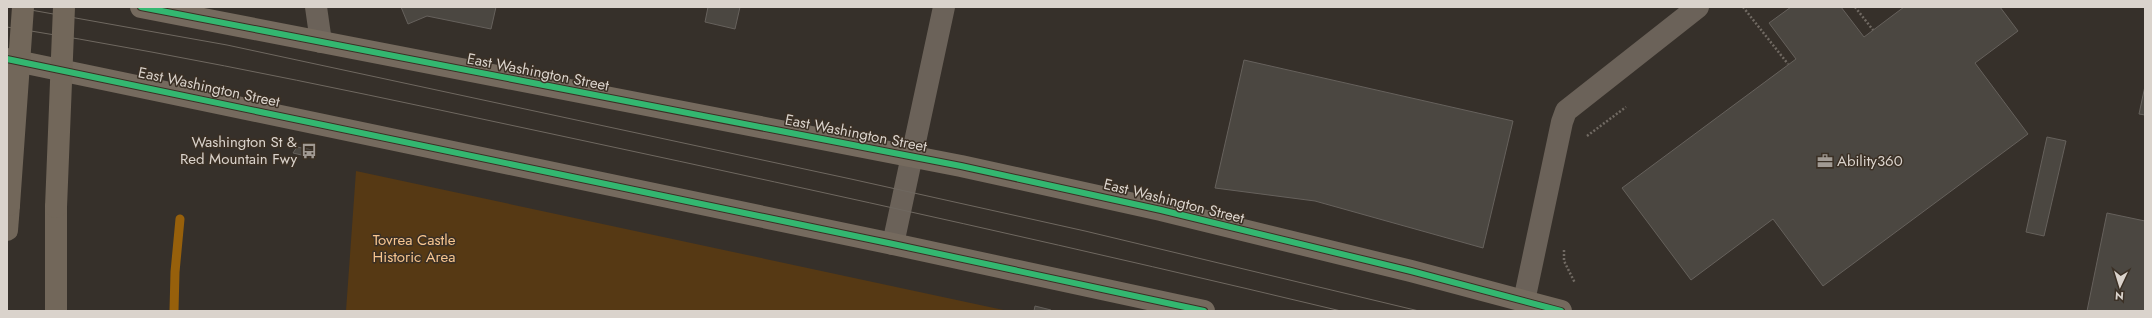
<svg xmlns="http://www.w3.org/2000/svg" width="2152" height="318" font-family="Jost,sans-serif">
	<rect width="100%" height="100%" fill="#36302a"/>
	<path fill="#563914" d="M 356,171 L 1008,311 L 346,311 Z"/>
	<g fill="none" stroke-linecap="round" stroke-linejoin="round">
		<path stroke="#97600b" stroke-width="9" d="M 174,311 L 175,272 L 180,219"/>
	</g>
	<g fill="#4b4741" stroke="#66615c">
		<path d="M 401,7 L 496,7 L 491,29 L 427,16 L 408,24 Z"/>
		<path d="M 708,7 L 740,7 L 735,29 L 705,22 Z"/>
		<path d="M 1791,7 L 1841,7 L 1864,37 L 1904,7 L 2000,7 L 2018,31 L 1975,63 L 2028,134 L 1823,286 L 1773,219 L 1691,280 L 1622,188 L 1796,59 L 1769,23 Z"/>
		<path d="M 1244,60 L 1513,121 L 1483,248 L 1315,201 L 1215,188 Z"/>
		<path d="M 2145,86 L 2145,115 L 2139,114 Z"/>
		<path d="M 2047,137 L 2066,141 L 2044,236 L 2026,232 Z"/>
		<path d="M 297,147 L 312,150 L 310,157 L 293,153 Z"/>
		<path d="M 2107,213 L 2145,221 L 2145,311 L 2087,311 Z"/>
		<path d="M 1035,306 L 1051,310 L 1051,311 L 1034,311 Z"/>
	</g>
	<g fill="none" stroke-linecap="round" stroke-linejoin="round">
		<g stroke="#716a63" stroke-width="2.5" stroke-dasharray="2 2" stroke-linecap="butt">
			<path d="M 1743,7 L 1788,64"/>
			<path d="M 1855,7 L 1873,30"/>
			<path d="M 1587,136 L 1626,107"/>
			<path d="M 1564,250 L 1564,261 L 1575,283"/>
		</g>
		<g stroke="#6b6259" stroke-width="22">
			<path d="M 316,7 L 321,42"/>
			<path d="M 893,244 L 944,7"/>
			<path d="M 1524,301 L 1562,122 L 1566,111 L 1698,7"/>
		</g>
		<g stroke="#756a5e" stroke-width="22">
			<path d="M 141,7 L 961,166 L 1161,210 L 1411,271 L 1561,311"/>
			<path d="M 7,59 L 893,244 L 1204,311"/>
		</g>
		<g stroke="#72675a" stroke-width="22">
			<path d="M 56,207 L 56,311"/>
			<path d="M 7,230 L 9,205"/>
		</g>
		<g stroke="#6f6860" stroke-width="1">
			<path d="M 14,7 L 227,45 L 851,179 L 1085,231 L 1419,311"/>
			<path d="M 7,27 C 201,58 393,100 585,141 C 838,195 1090,251 1341,311"/>
		</g>
		<g stroke="#72675a" stroke-width="22">
			<path d="M 9,205 L 23,7"/>
			<path d="M 56,207 L 64,7"/>
		</g>
		<defs>
			<g id="cycleway">
				<path d="M 141,7 L 961,166 L 1161,210 L 1411,271 L 1561,311"/>
				<path d="M 7,59 L 893,244 L 1204,311"/>
			</g>
		</defs>
		<use href="#cycleway" stroke="#3b3025" stroke-width="8"/>
		<use href="#cycleway" stroke="#33b770" stroke-width="6"/>
	</g>
	<defs>
		<symbol id="bus-bare" viewBox="-9 -9 18 18"><path d="M-5-6H5V4H4V6H2V4H-2V6H-4V4H-5ZM-3.5-4V0h7V-4ZM-3.5 1.2v1.5H-2V1.2ZM2 1.2v1.5H3.5V1.2Z" fill="#a19a93" stroke="#3b3025" stroke-width="2.5" paint-order="stroke"/></symbol>
		<symbol id="office-bare" viewBox="-9 -9 18 18"><path d="M-6-3h4V-5.5h4V-3h4V5H-6ZM-1-4.5V-3h2v-1.5ZM-6 0V1H6V0Z" fill="#a19a93" stroke="#3b3025" stroke-width="2.5" paint-order="stroke"/></symbol>
	</defs>
	<g fill-rule="evenodd">
		<use href="#bus-bare" x="298" y="140" width="22" height="22"/>
		<use href="#office-bare" x="1814" y="150" width="22" height="22"/>
	</g>
	<g text-anchor="middle" stroke-width="3" stroke-linejoin="round" paint-order="stroke">
		<g font-size="15" fill="#dad3cc" stroke="#3b3025">
			<text transform="translate(538 72) rotate(11)" y="5">East Washington Street</text>
			<text transform="translate(209 87) rotate(12)" y="5">East Washington Street</text>
			<text transform="translate(856 133) rotate(11)" y="5">East Washington Street</text>
			<text transform="translate(1174 201) rotate(14)" y="5">East Washington Street</text>
		</g>
		<g font-size="15" fill="#dad3cc" stroke="#3b3025" text-anchor="end">
			<text x="297" y="147">Washington St &amp;<tspan x="297" dy="17">Red Mountain Fwy</tspan></text>
			<text x="1837" y="166" text-anchor="start">Ability360</text>
		</g>
		<g font-size="15" fill="#f7c58f" stroke="#3b3025">
			<text x="414" y="245">Tovrea Castle<tspan x="414" dy="17">Historic Area</tspan></text>
		</g>
	</g>
	<rect width="2152" height="318" fill="none" stroke="#dad3cc" stroke-width="16"/>
	<g transform="translate(2120 286) rotate(184)" stroke="#3b3025" stroke-width="3" paint-order="stroke">
	<path d="M0-3L7 15L0 10L-7 15Z" fill="#dad3cc"/>
	<text y="-6" font-size="11" font-weight="bold" text-anchor="middle" fill="#dad3cc">N</text>
	</g>
</svg>
